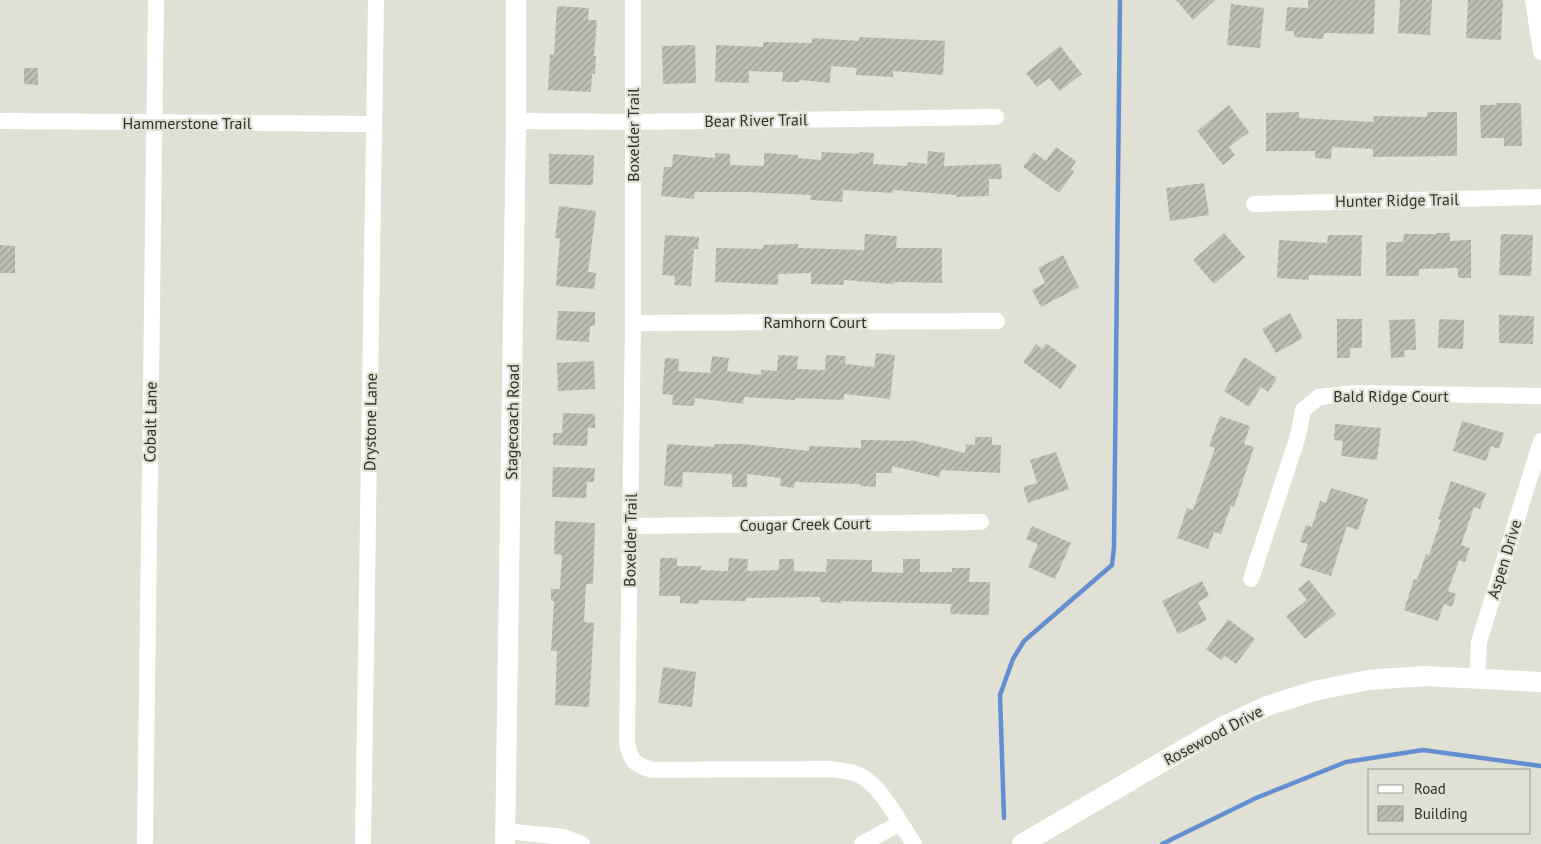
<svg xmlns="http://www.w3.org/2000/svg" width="1541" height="844" font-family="'PT Sans',sans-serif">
	<defs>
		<pattern id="building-hatch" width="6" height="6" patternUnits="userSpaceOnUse" patternTransform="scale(1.25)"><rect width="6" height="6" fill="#bfbeb2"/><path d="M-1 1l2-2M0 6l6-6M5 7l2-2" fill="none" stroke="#9c9b91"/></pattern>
	</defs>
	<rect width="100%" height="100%" fill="#e1e0d4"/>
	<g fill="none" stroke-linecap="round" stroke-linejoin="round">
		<g stroke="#628fd0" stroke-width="4.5">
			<path d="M 1004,818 L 1000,695 L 1013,659 L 1024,641 L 1112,565 L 1114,547 L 1120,0"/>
			<path d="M 1162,844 L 1256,798 L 1346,762 L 1423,750 L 1541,766"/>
		</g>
	</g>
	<g fill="url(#building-hatch)">
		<path d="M 1176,0 L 1215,0 L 1193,20 Z"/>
		<path d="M 1308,0 L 1375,0 L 1374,34 L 1324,33 L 1323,39 L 1294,37 L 1294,31 L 1285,31 L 1287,7 L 1308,8 Z"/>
		<path d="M 1400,0 L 1432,0 L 1430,35 L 1398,33 Z"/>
		<path d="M 1468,0 L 1503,0 L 1501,40 L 1466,38 Z"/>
		<path d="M 1231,4 L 1264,8 L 1260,48 L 1227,45 Z"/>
		<path d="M 557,6 L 589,8 L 588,20 L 597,20 L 594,56 L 596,56 L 595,74 L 592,74 L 591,92 L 548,90 L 550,54 L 554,55 Z"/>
		<path d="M 859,37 L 945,41 L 943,75 L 893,71 L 893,77 L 856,75 L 857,68 L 831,66 L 830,83 L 800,80 L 799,82 L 782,82 L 783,72 L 749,71 L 749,83 L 715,82 L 716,45 L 763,47 L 763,42 L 812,43 L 812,38 L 859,41 Z"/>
		<path d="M 695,45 L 696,83 L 663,84 L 662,46 Z"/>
		<path d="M 1060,46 L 1082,74 L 1060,91 L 1049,78 L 1037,87 L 1026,73 Z"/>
		<path d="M 24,68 L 38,68 L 38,85 L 24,84 Z"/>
		<path d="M 1496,103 L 1521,103 L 1522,146 L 1504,146 L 1504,138 L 1481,138 L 1480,105 L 1496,105 Z"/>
		<path d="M 1229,105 L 1249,132 L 1229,147 L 1235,155 L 1223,165 L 1197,131 Z"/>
		<path d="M 1299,112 L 1299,118 L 1373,122 L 1374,116 L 1427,117 L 1427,112 L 1457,112 L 1457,156 L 1373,157 L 1373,149 L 1332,147 L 1331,159 L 1315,158 L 1315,151 L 1266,151 L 1266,113 Z"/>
		<path d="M 1056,147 L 1076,161 L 1071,169 L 1074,172 L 1059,193 L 1023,167 L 1034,152 L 1046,161 Z"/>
		<path d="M 928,151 L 945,153 L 944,166 L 1001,164 L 1002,179 L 989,179 L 989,196 L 956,197 L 956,195 L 893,190 L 893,193 L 843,190 L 842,202 L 810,200 L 811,195 L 748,192 L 695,192 L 694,199 L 661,196 L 664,167 L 672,167 L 673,154 L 715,158 L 715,153 L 730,154 L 730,165 L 764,166 L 764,153 L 798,155 L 798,158 L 821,160 L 822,152 L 859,154 L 860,152 L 874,153 L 873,164 L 907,166 L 908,162 L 927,164 Z"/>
		<path d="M 549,154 L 594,155 L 593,185 L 549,184 Z"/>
		<path d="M 1204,183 L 1209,215 L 1170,221 L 1166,188 Z"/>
		<path d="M 559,206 L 596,211 L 588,272 L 596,273 L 594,289 L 556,286 L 560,238 L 555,238 Z"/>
		<path d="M 1224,233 L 1245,257 L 1214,284 L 1193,260 Z"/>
		<path d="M 1437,233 L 1450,233 L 1450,241 L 1471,240 L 1471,278 L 1458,278 L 1458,268 L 1419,269 L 1419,276 L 1386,276 L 1386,242 L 1403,242 L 1404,234 L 1437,234 Z"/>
		<path d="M 865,234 L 897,236 L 896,248 L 942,248 L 942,283 L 894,282 L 893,284 L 844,280 L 843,285 L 811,284 L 811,273 L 778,274 L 778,285 L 715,282 L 716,248 L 763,249 L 763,245 L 798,244 L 798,248 L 864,250 Z"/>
		<path d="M 1501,234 L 1533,235 L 1531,276 L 1499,275 Z"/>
		<path d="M 665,235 L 699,237 L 698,249 L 694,249 L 691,286 L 674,285 L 675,276 L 662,275 Z"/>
		<path d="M 1328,235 L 1362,235 L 1361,276 L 1309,275 L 1309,280 L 1277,278 L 1279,240 L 1327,243 Z"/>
		<path d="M 0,245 L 15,246 L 15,273 L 0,273 Z"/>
		<path d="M 1063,255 L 1079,287 L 1041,307 L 1032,290 L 1045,283 L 1038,268 Z"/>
		<path d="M 558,311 L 595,312 L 595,326 L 590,326 L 589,342 L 556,340 Z"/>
		<path d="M 1290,313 L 1303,338 L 1276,353 L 1262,329 Z"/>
		<path d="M 1499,315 L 1534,316 L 1533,344 L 1499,343 Z"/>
		<path d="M 1337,319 L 1362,319 L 1362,348 L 1350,348 L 1350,358 L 1337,358 Z"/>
		<path d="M 1415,319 L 1416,350 L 1404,350 L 1405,357 L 1391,358 L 1389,320 Z"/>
		<path d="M 1439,319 L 1464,320 L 1463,349 L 1438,348 Z"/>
		<path d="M 1046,343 L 1077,366 L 1060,389 L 1023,362 L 1036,344 L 1042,349 Z"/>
		<path d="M 876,353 L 895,355 L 890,399 L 844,394 L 844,400 L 795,398 L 795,400 L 744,397 L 743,404 L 695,398 L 694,406 L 672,405 L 673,395 L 662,394 L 665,358 L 679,359 L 678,371 L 710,373 L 712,356 L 729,358 L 727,371 L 761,375 L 761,370 L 777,371 L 778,355 L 798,356 L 797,369 L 825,370 L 826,355 L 846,356 L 845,364 L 874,367 Z"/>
		<path d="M 1244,357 L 1277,378 L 1268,392 L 1261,387 L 1249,407 L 1224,391 Z"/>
		<path d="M 594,361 L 595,389 L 558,391 L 557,363 Z"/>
		<path d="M 563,413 L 595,414 L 595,428 L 588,428 L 587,446 L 553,445 L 553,433 L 562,433 Z"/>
		<path d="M 1220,416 L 1250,426 L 1244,444 L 1254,447 L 1234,507 L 1231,506 L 1221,534 L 1214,532 L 1208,549 L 1177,538 L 1187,508 L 1193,510 L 1215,448 L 1209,446 Z"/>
		<path d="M 1462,421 L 1504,433 L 1499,449 L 1491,446 L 1486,461 L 1453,451 Z"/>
		<path d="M 1335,424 L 1381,428 L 1377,460 L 1341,456 L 1343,441 L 1334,440 Z"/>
		<path d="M 975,437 L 992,437 L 992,445 L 1001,445 L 1000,473 L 941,470 L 939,477 L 892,466 L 892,473 L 876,473 L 876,487 L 860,486 L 860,484 L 795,482 L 794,488 L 780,486 L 781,478 L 747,474 L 747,487 L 732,487 L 732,474 L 683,472 L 682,487 L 664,486 L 667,444 L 714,447 L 714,444 L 743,444 L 809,451 L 809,446 L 861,448 L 861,440 L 911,441 L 911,440 L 965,453 L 966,444 L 975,445 Z"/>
		<path d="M 1056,452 L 1069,489 L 1028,503 L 1023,487 L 1037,483 L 1030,460 Z"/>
		<path d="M 553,467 L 595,468 L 594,482 L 587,482 L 586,498 L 552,497 Z"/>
		<path d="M 1451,481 L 1486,493 L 1480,509 L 1474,507 L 1461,545 L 1470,548 L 1465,562 L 1459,560 L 1448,591 L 1456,594 L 1452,607 L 1444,604 L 1438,621 L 1404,610 L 1414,579 L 1417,580 L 1426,554 L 1429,555 L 1441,520 L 1438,519 Z"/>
		<path d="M 1331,488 L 1368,499 L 1358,530 L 1347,526 L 1331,576 L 1300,566 L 1308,544 L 1300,542 L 1306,525 L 1312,527 L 1320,501 L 1326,503 Z"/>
		<path d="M 555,521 L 595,523 L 593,584 L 586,584 L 584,622 L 594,623 L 589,707 L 555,705 L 557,651 L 551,651 L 554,601 L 551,601 L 551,589 L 560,589 L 562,555 L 554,554 Z"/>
		<path d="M 1032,526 L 1071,543 L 1055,579 L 1028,567 L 1038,544 L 1026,539 Z"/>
		<path d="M 660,558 L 677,558 L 677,566 L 701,566 L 700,570 L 728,571 L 729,558 L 748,559 L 747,571 L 779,570 L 779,559 L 794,559 L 794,571 L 826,572 L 827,559 L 872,560 L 872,572 L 903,573 L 903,559 L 920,559 L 920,572 L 952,572 L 952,568 L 970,568 L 969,582 L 990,582 L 989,615 L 950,614 L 951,604 L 841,601 L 841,603 L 820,602 L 820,597 L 746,598 L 746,601 L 699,600 L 699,604 L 680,603 L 680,596 L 659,596 Z"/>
		<path d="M 1309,580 L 1336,614 L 1305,639 L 1286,616 L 1307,600 L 1298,589 Z"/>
		<path d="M 1202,581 L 1209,596 L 1198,602 L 1207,620 L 1178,634 L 1162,601 Z"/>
		<path d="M 1228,619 L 1255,639 L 1236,664 L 1225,656 L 1221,660 L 1206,649 Z"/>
		<path d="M 663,667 L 696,672 L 692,707 L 658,703 Z"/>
	</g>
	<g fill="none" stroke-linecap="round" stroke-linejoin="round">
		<g stroke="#fff" stroke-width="16">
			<path d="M 633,0 L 633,323 L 627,742 C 630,760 634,765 652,770 L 829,769 C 838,770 849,771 857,774 C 880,783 900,823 914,844"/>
			<path d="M 1533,0 L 1541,52"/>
			<path d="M 0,121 L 374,124"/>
			<path d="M 516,121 L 633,122 L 996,117"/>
			<path d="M 1254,204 L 1541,197"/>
			<path d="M 633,323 L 997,321"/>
			<path d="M 630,526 L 981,522"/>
			<path d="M 1251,579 L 1298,436 L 1303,410 L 1319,397 L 1355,393 L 1541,396"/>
			<path d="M 1477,678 L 1479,642 L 1541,441"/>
			<path d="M 505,831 L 563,837 L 564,844"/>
			<path d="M 563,837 L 582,844"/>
			<path d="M 145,844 L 156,0"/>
			<path d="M 363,844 L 376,0"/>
			<path d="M 862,844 L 900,823"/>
		</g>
		<g stroke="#fff" stroke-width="20">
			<path d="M 505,844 L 516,121 L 516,0"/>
			<path d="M 1022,844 L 1224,726 L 1267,706 L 1314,691 L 1368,680 L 1425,676 L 1541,682"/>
		</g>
	</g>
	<g text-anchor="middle" stroke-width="4.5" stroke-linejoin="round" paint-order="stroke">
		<g font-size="16" fill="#30302b" stroke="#e1e0d4">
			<text transform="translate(756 120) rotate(-1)" y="6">Bear River Trail</text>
			<text x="187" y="129">Hammerstone Trail</text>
			<text transform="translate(633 135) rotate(-90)" y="6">Boxelder Trail</text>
			<text transform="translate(1397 200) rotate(-1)" y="6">Hunter Ridge Trail</text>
			<text x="815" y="328">Ramhorn Court</text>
			<text x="1391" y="402">Bald Ridge Court</text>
			<text transform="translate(150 422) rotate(-89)" y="6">Cobalt Lane</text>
			<text transform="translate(370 422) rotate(-89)" y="6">Drystone Lane</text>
			<text transform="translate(512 422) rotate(-89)" y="6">Stagecoach Road</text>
			<text transform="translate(805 524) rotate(-1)" y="6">Cougar Creek Court</text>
			<text transform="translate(630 540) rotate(-89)" y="6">Boxelder Trail</text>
			<text transform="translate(1504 559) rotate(-73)" y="6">Aspen Drive</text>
			<text transform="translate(1213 735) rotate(-28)" y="6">Rosewood Drive</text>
		</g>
	</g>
	<rect x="1368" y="769" width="162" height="65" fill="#e1e0d4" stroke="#9a9a90"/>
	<rect x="1378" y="785" width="25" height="8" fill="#ffffff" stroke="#9a9a90"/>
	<text x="1414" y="794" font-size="15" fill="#30302b">Road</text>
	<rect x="1378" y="806" width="25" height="15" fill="url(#building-hatch)" stroke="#9a9a90"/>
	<text x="1414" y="819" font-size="15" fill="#30302b">Building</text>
</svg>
